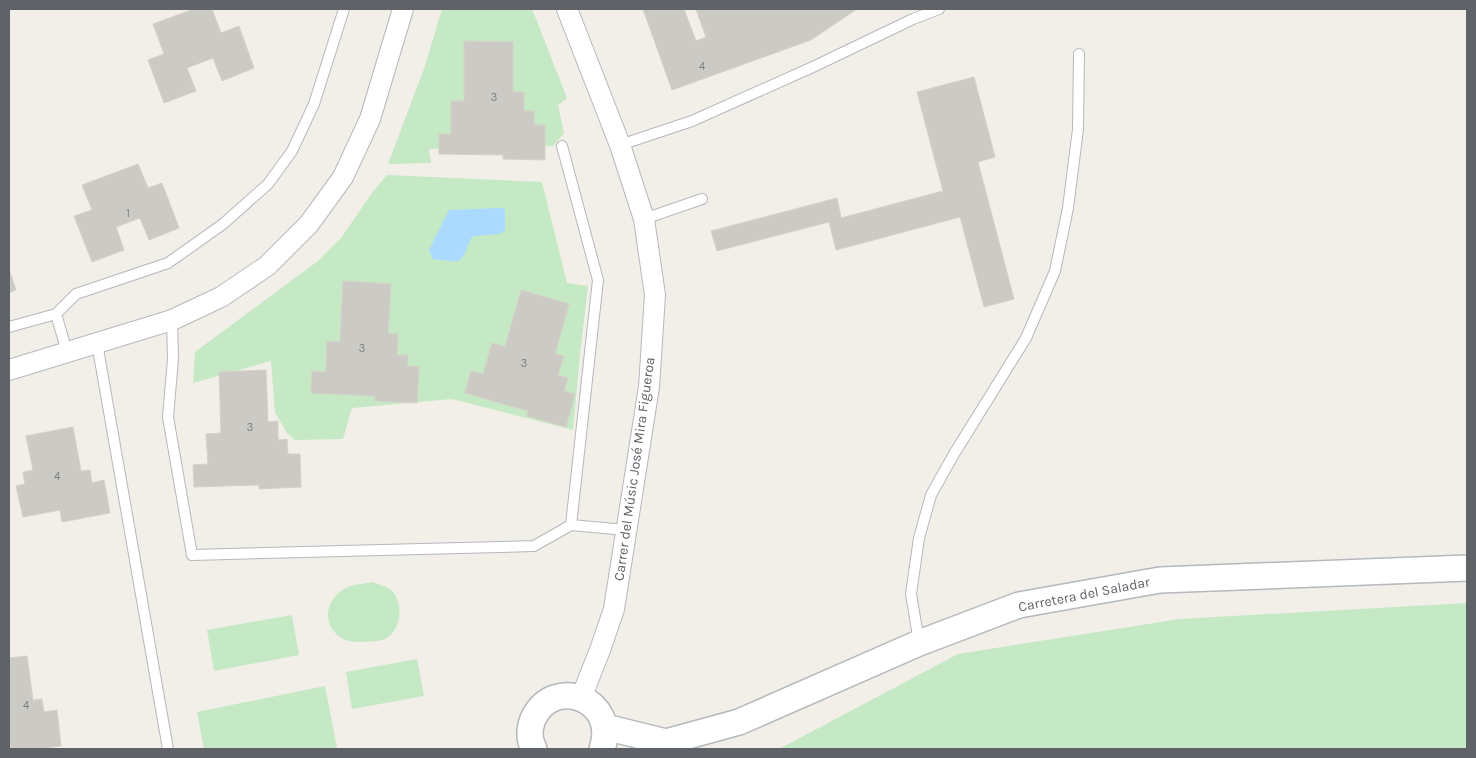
<svg xmlns="http://www.w3.org/2000/svg" width="1476" height="758" font-family="Karla,sans-serif">
	<rect width="100%" height="100%" fill="#f1efe8"/>
	<g fill="#c5e8c5">
		<path d="M 442,9 L 532,9 L 567,98 L 558,105 L 564,133 L 553,146 L 429,149 L 431,163 L 388,164 L 425,66 Z"/>
		<path d="M 387,175 L 542,182 L 567,283 L 588,286 L 580,354 L 573,430 L 452,399 L 352,408 L 343,439 L 295,440 L 287,433 L 275,412 L 271,361 L 193,383 L 195,352 L 318,261 L 341,238 L 372,193 Z"/>
		<path d="M 372,582 C 379,585 388,586 393,592 C 404,605 401,631 385,639 C 378,642 370,641 363,642 C 355,642 347,642 340,637 C 321,623 326,598 346,588 C 353,584 364,584 372,582 Z"/>
		<path d="M 1467,603 L 1467,749 L 779,749 L 958,654 L 1180,619 Z"/>
		<path d="M 292,615 L 299,655 L 214,671 L 207,630 Z"/>
		<path d="M 417,659 L 424,696 L 352,709 L 346,672 Z"/>
		<path d="M 325,686 L 337,748 L 330,749 L 204,749 L 197,712 Z"/>
	</g>
	<path fill="#aadaff" d="M 501,208 L 503,208 L 505,211 L 505,230 L 500,234 L 474,236 L 471,238 C 460,267 462,262 433,259 L 429,250 L 449,210 Z"/>
	<g fill="#cccac5" stroke="#d6d1c6">
		<path d="M 194,9 L 212,9 L 221,33 L 239,26 L 254,68 L 222,81 L 213,58 L 187,68 L 196,91 L 164,103 L 148,60 L 164,54 L 153,24 Z"/>
		<path d="M 643,9 L 684,9 L 696,41 L 706,37 L 696,9 L 783,9 L 783,10 L 787,9 L 857,9 L 811,40 L 672,90 Z"/>
		<path d="M 464,41 L 513,42 L 513,92 L 524,92 L 524,111 L 534,111 L 534,125 L 545,125 L 545,160 L 503,159 L 503,155 L 439,154 L 439,134 L 451,134 L 451,101 L 464,101 Z"/>
		<path d="M 974,77 L 995,157 L 978,162 L 1014,299 L 984,307 L 960,217 L 836,250 L 829,222 L 717,251 L 711,231 L 837,198 L 841,218 L 943,191 L 917,92 Z"/>
		<path d="M 138,164 L 148,188 L 162,183 L 179,228 L 149,240 L 140,218 L 116,227 L 124,250 L 92,262 L 74,216 L 92,210 L 82,185 Z"/>
		<path d="M 9,269 L 16,290 L 9,293 Z"/>
		<path d="M 343,281 L 391,284 L 388,334 L 398,334 L 397,355 L 408,355 L 407,366 L 419,367 L 417,403 L 375,401 L 375,396 L 311,393 L 312,371 L 326,372 L 327,341 L 340,342 Z"/>
		<path d="M 521,290 L 569,304 L 555,354 L 564,356 L 558,375 L 568,378 L 564,391 L 575,394 L 566,427 L 527,416 L 528,411 L 465,393 L 471,371 L 483,374 L 492,343 L 505,347 Z"/>
		<path d="M 266,370 L 268,422 L 278,421 L 278,440 L 287,439 L 288,454 L 300,454 L 301,487 L 259,489 L 259,485 L 194,487 L 193,465 L 208,464 L 206,434 L 221,433 L 219,372 Z"/>
		<path d="M 73,427 L 81,471 L 90,470 L 92,483 L 104,480 L 110,513 L 62,522 L 60,510 L 23,517 L 16,486 L 25,484 L 23,472 L 33,470 L 26,436 Z"/>
		<path d="M 27,656 L 33,700 L 42,699 L 44,712 L 57,710 L 61,746 L 36,749 L 11,749 L 9,740 L 9,658 Z"/>
	</g>
	<g fill="none" stroke-linecap="round" stroke-linejoin="round">
		<defs>
			<g id="service">
				<path d="M 620,145 L 692,121 L 815,66 L 913,19 L 939,9"/>
				<path d="M 644,219 L 702,199"/>
				<path d="M 56,314 L 67,352"/>
				<path d="M 172,320 L 173,359 L 168,417 L 192,555 L 534,546 L 571,525 L 598,280 L 562,146"/>
				<path d="M 9,327 L 56,314 L 76,294 L 168,263 L 223,224 L 268,184 L 292,151 L 314,104 L 344,9"/>
				<path d="M 97,343 L 168,749"/>
				<path d="M 571,525 L 626,530"/>
				<path d="M 919,642 L 911,594 L 919,538 L 931,495 L 954,454 L 1026,338 L 1055,271 L 1068,208 L 1078,129 L 1079,54"/>
			</g>
			<g id="minor">
				<path d="M 567,9 L 620,145 L 644,219 L 655,295 L 649,387 L 614,609 L 600,650 L 581,698"/>
				<path d="M 9,370 L 172,320 L 221,297 L 267,266 L 309,224 L 343,177 L 370,119 L 403,9"/>
			</g>
			<g id="tertiary">
				<path d="M 605,727 L 666,742"/>
				<path d="M 534,749 C 529,740 529,729 533,719 C 554,674 619,700 602,749"/>
				<path d="M 648,749 L 666,742 L 739,722 L 919,643 L 1019,605 L 1160,580 L 1467,568"/>
			</g>
		</defs>
		<use href="#service" stroke="#b5b8bc" stroke-width="12"/>
		<use href="#minor" stroke="#b5b8bc" stroke-width="22"/>
		<use href="#tertiary" stroke="#b5b8bc" stroke-width="28"/>
		<use href="#service" stroke="#fff" stroke-width="10"/>
		<use href="#minor" stroke="#fff" stroke-width="20"/>
		<use href="#tertiary" stroke="#fff" stroke-width="25"/>
	</g>
	<g text-anchor="middle" stroke-width="4" stroke-linejoin="round" paint-order="stroke">
		<g font-size="11" fill="#7a7d7f">
			<text x="702" y="70">4</text>
			<text x="494" y="101">3</text>
			<text x="128" y="217">1</text>
			<text x="362" y="352">3</text>
			<text x="524" y="367">3</text>
			<text x="250" y="431">3</text>
			<text x="57" y="480">4</text>
			<text x="26" y="709">4</text>
		</g>
		<g font-size="14" fill="#5f6368" stroke="#fff">
			<text transform="translate(634 469) rotate(-82)" y="5">Carrer del Músic José Mira Figueroa</text>
			<text transform="translate(1084 594) rotate(-11)" y="5">Carretera del Saladar</text>
		</g>
	</g>
	<rect width="1476" height="758" fill="none" stroke="#5f6368" stroke-width="20"/>
</svg>
